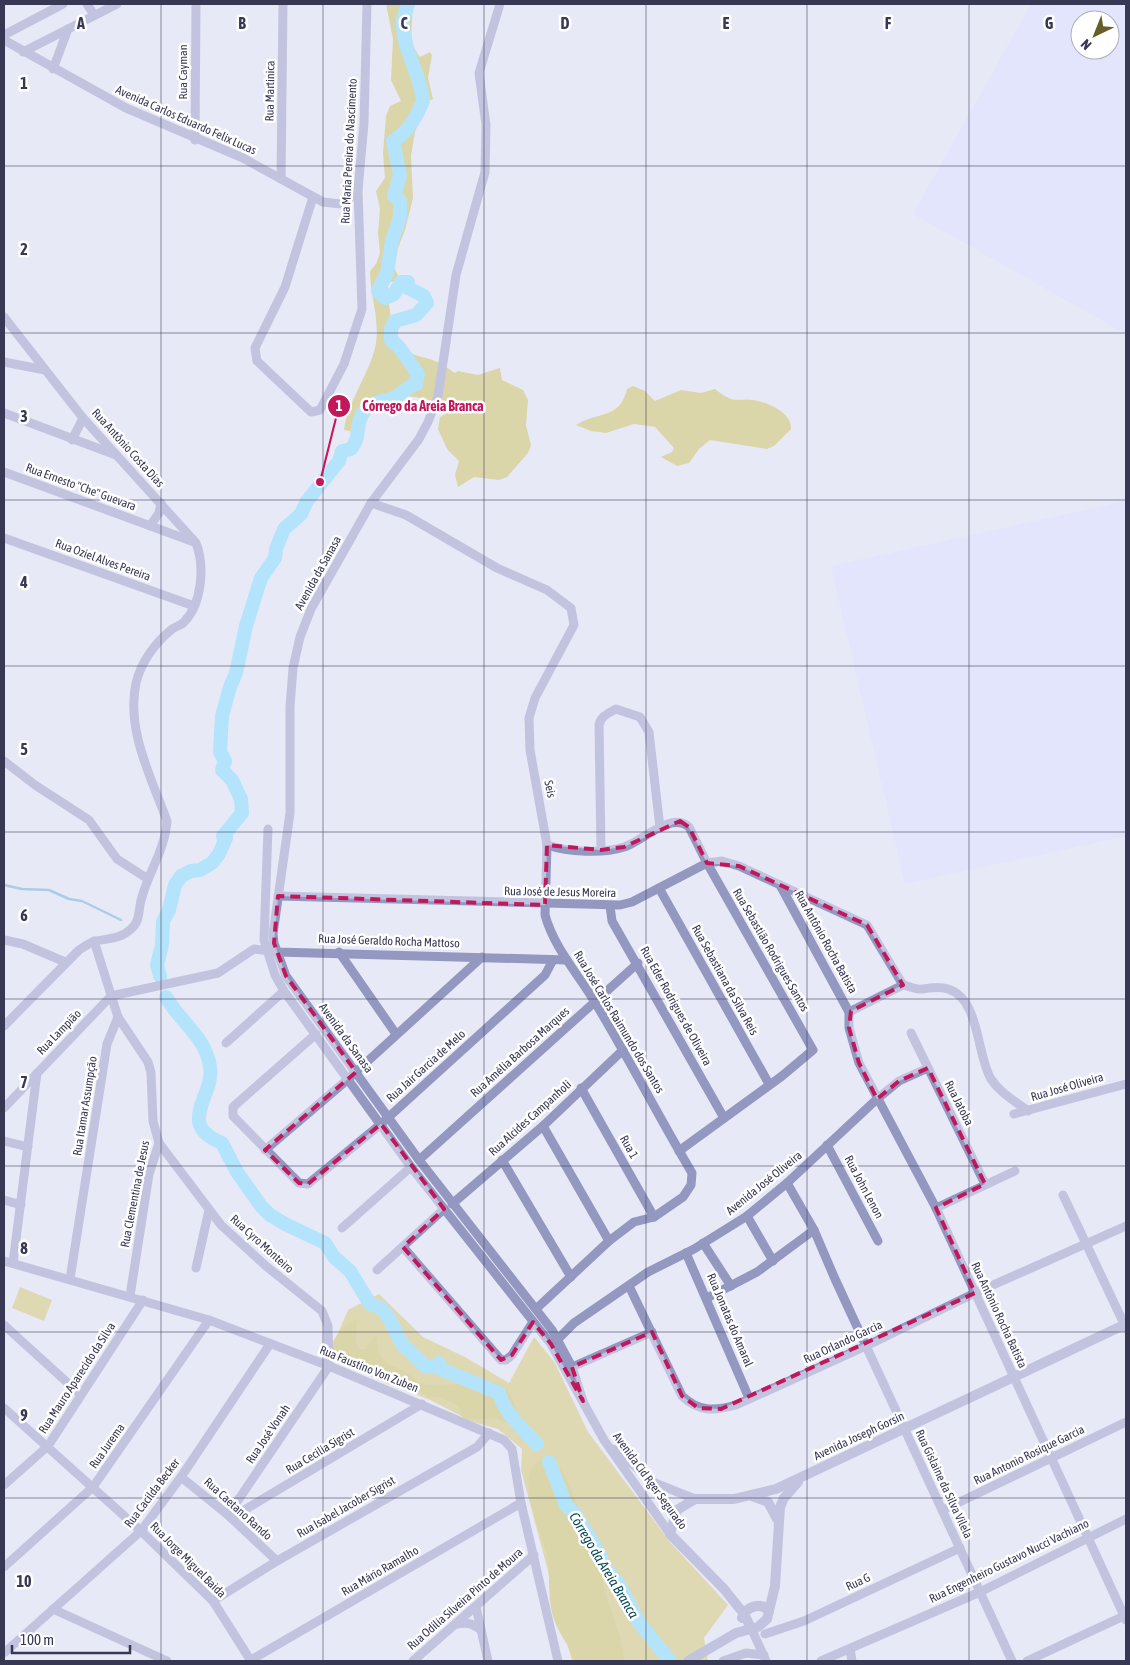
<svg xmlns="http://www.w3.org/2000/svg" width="1130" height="1665" font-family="'Asap Condensed',sans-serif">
	<rect width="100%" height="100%" fill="#e7e9f7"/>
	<g fill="#dcdffe" fill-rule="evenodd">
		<path d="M 1031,4 L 1126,4 L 1126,334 L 913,214 ZM 1080,20 L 1110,20 L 1110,50 L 1080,50 Z"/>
		<path d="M 1126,501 L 1126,836 L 905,884 L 831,566 Z"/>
	</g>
	<g fill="#d4c561">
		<path d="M 20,1287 L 52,1300 L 44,1321 L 12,1308 Z"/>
		<path d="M 379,1294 L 423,1337 L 465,1357 L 509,1383 L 534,1337 L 555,1363 L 588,1432 L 670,1542 L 728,1605 L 704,1638 L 708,1661 L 572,1661 L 521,1470 L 522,1449 L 498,1429 L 473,1422 L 430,1400 L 385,1382 L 334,1358 L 338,1333 L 348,1310 Z"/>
	</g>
	<g fill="#cdbd4c">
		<path d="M 386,4 L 412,4 C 414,23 406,40 420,57 L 430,52 L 432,55 L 428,78 L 433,99 L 426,102 L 415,132 L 411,156 L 413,198 L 405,230 L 392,264 L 398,275 L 395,281 L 388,283 C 388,306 391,341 413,354 C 420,357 428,358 435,361 C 442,363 449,369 455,373 L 458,371 L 478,375 L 500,368 L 502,380 L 523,390 L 528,400 L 526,425 L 531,445 L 528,453 L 507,477 L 499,480 L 474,477 L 458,487 L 455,475 L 459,461 L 447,449 L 438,429 L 440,417 L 450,411 L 448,406 C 429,399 401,390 383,402 C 372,410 365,422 356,432 L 344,430 C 348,401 368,376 375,348 C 381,322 370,297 370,271 L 376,264 L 380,253 L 378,233 L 380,209 L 376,191 L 385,178 L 383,153 L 386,116 L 390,106 L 401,101 L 391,80 L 393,39 Z"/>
		<path d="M 633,386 L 645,391 L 655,401 L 681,390 L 701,393 L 715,389 C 719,392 724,396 729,398 C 735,402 745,398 753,400 C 767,402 792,412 791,429 L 774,446 L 767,449 L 710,440 L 699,449 L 689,463 L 677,466 L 661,457 L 672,452 L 674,448 L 655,427 L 634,424 L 606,433 L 591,431 L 576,425 C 597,411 620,420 627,389 Z"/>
		<path d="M 357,1320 L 356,1343 L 359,1349 L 365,1349 L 376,1334 C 378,1358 381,1361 402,1370 C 409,1373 414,1380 421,1383 C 455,1395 504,1357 516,1410 L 512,1417 L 514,1426 L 496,1418 L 466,1420 L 461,1416 L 458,1406 L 440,1397 L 430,1398 L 419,1392 L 387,1384 L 328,1354 C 333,1341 341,1322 357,1320 Z"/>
		<path d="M 544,1459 L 550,1460 L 564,1473 L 588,1531 L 594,1550 L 604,1571 C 598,1591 625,1633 624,1661 L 575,1661 C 569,1645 556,1630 552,1613 C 548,1597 550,1574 547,1556 C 543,1535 509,1468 544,1459 Z"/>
	</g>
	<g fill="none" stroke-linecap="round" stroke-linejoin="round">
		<path stroke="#63accb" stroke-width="2.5" d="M 4,885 L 22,889 L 49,890 L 69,899 L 82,901 L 121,920"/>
		<g stroke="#76defe" stroke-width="14">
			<path d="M 160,976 L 157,965 L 162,945 L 163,921 L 169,910 L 175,885 L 181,876 L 191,871 L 200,870 L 212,863 L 219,854 L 226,838 L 223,836 L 242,813 L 241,799 L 232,780 L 222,770 L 225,761 L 220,752 L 222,716 L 230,687 L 236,673 L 246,626 L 261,578 L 275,558 L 276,549 L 284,529 L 301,514 L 307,501 L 339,461 L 342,451 L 351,449 C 360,436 356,435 359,423 C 366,396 384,405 399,395 C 405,390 408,387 416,384 L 418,374 L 399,347 L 391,340 L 391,329 L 395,321 L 416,315 L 427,303 L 424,296 L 408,288 L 408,282 L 401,282 L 394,294 L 385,298 L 378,291 L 387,273 L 392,241 L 400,217 L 400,201 L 394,196 L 400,175 L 393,141 C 407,133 417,116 423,101 C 421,74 402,49 403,22 C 403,17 407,9 408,4"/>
			<path d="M 166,997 C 180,1022 206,1037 210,1067 C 215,1095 175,1125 222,1143 L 237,1172 L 261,1206 L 270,1215 L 285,1224 L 325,1243 L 334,1257 L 350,1271 L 370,1304 L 381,1308 L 389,1318 L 402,1344 L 425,1366 L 432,1367 L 439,1363 L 441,1369 L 499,1393 C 505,1415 522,1427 537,1444"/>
			<path d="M 549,1462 L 566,1505 L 576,1515 L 600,1555 L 604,1566 L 620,1586 L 638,1621 L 670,1661"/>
		</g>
		<g stroke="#9498c1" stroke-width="9">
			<path d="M 87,4 L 94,15"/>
			<path d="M 500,4 L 479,73 L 486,125 L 485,172 L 456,275 L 438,396 L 428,422 L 419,439 L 371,503 L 311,609 L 300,637 L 293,668 L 290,707 L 290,813 L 273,934 L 274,943 L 286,976 L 419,1160 L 552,1330 L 572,1367 L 583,1401"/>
			<path d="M 4,35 L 63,4"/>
			<path d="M 4,40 L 126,108 L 243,158 L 323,202 L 341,204 L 346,202 L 358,190"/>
			<path d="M 23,52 L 117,4"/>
			<path d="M 53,69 L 68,29"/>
			<path d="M 195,140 L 196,4"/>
			<path d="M 281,179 L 283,4"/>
			<path d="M 313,197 L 285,287 L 255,348 L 257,361 L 311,412 L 320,410 L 344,364 L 362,309 L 358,190 L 364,123 L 367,4"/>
			<path d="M 4,317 L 83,418 L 196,543 C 205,566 202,604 184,622 C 181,626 175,626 171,630 C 155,643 141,662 136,683 C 126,730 151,777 167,821 C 165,850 149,871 142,897 C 138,908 141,921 131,929 C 120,939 110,938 96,941 C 90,942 84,947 79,950 L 4,1026"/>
			<path d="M 4,362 L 45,370"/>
			<path d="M 4,413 L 116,455"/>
			<path d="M 72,440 L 83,418"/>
			<path d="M 4,472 L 194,542"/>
			<path d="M 371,503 L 406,515 L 497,568 L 547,590 L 571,608 L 574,625 L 535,698 L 529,718 L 530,750 L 547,845 L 545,915 C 554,948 579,975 596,1004 C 629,1059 659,1117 692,1173 L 691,1185 L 683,1197 L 654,1217 L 634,1222 L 609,1241 L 536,1309"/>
			<path d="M 150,526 L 159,513 L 161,503"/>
			<path d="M 4,538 L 194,606"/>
			<path d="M 4,761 L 35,785 L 89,820 L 117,859 L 148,879"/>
			<path d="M 268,829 L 264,940 L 275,975 L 284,991 L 411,1167 L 551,1344 L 604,1440 L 670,1534"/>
			<path d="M 547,845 C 568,852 603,854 624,847 C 643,841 671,811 689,827 L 707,863 L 813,1050 L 782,1076 L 679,1151"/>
			<path d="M 601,850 L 599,725 C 601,716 607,714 616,709 L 640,717 L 649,732 L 660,828"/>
			<path d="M 780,885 L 849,1012"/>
			<path d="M 659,888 L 769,1084"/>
			<path d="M 278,896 L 620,905 L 632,902 L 707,863 L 722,861 L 739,866 L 867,925 L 903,985"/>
			<path d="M 610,906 L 612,921 L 724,1118"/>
			<path d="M 4,940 L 23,944 L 65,962"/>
			<path d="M 339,952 L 396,1034"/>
			<path d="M 118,1017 L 148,1062 L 151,1073 L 153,1121 L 159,1143 L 149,1174 L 130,1296"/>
			<path d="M 911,1033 L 985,1184"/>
			<path d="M 316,1034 L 233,1107 L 233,1116 L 299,1183 L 308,1184 L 381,1124 L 545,975 L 553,960"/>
			<path d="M 226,1043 L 284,991"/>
			<path d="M 581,1088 L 654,1217"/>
			<path d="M 4,1108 L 111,996 L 218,973 L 254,949 L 277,952 L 567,960"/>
			<path d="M 1028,1111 C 1015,1101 1000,1093 991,1079 C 976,1053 980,999 948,989 C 938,986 931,988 922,989 C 917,990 909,986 903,985 L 849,1012 L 849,1028 L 859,1063 L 936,1208 L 1126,1620"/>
			<path d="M 1014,1114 L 1126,1084"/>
			<path d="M 543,1126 L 609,1241"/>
			<path d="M 4,1141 L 28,1147"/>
			<path d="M 159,1143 L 221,1225 L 266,1266 L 322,1311 L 328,1326 L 329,1366 L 228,1515"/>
			<path d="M 827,1145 L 878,1241"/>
			<path d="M 265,1150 L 347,1080 L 482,957"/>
			<path d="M 419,1160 L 638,963"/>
			<path d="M 502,1160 L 571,1277"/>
			<path d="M 787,1183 L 814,1230 L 835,1279 L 1012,1661"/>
			<path d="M 1063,1195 L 1126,1328"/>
			<path d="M 4,1200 L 21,1205"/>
			<path d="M 452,1204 L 543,1126 L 623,1050"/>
			<path d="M 936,1208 L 1015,1171"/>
			<path d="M 747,1216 L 773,1261"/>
			<path d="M 342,1228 L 411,1167"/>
			<path d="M 703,1243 L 731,1286"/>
			<path d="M 403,1247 L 501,1360 L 506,1360 L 512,1355 L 533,1322"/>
			<path d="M 686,1253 L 749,1398"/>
			<path d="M 4,1261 L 209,1320 L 329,1366 L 504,1440 L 512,1449 L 521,1503 L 558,1661"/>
			<path d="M 13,1263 L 37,1073"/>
			<path d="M 196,1268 L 209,1210"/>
			<path d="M 377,1270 L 444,1209"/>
			<path d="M 70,1279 L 107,1044 L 118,1017 L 94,941"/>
			<path d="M 629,1286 L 682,1396 C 699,1412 714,1411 736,1405 L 866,1346 L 975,1293 L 1126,1226"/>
			<path d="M 707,1298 L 757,1272 L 814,1230"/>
			<path d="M 4,1325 L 81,1395"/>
			<path d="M 558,1339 L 574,1323 L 648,1272 L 694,1249 L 747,1216 L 787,1183 L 877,1099 L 899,1081 L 928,1068"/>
			<path d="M 572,1367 L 652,1332"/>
			<path d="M 4,1408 L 141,1531 L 213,1601 L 251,1661"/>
			<path d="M 614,1449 L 655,1483 L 695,1499"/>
			<path d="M 181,1477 L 228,1515 L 277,1561"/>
			<path d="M 4,1485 L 48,1446 L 143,1300"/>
			<path d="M 943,1510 L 1126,1422"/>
			<path d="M 231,1518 L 422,1404"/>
			<path d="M 4,1567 L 93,1487 L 209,1320"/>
			<path d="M 213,1601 L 277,1561 L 477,1447 L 489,1433"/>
			<path d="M 476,1607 L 488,1661"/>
			<path d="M 53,1609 L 167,1661"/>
			<path d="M 457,1624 C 467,1622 472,1623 481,1630"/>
			<path d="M 752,1630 L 766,1661"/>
			<path d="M 765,1634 L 804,1621 L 960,1548"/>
			<path d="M 850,1649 L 852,1661"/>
			<path d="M 4,1653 L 141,1531 L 181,1477 L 270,1344"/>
			<path d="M 251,1660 L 521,1503"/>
			<path d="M 413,1661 L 534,1555"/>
			<path d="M 723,1661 L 746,1653 L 764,1655"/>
			<path d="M 821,1661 L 980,1592 L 1126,1519"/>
			<path d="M 1027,1661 L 1126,1615"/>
		</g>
		<g stroke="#9498c1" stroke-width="10">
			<path d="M 752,1496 L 768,1502 L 777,1519"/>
			<path d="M 742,1618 C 746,1607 760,1601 769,1611"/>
			<path d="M 752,1630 L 744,1614 L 724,1589 L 670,1534 L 677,1510 L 695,1499 L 734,1499 L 776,1489 L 1126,1324"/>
			<path d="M 688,1661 L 736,1633 L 758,1627 L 767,1619 L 775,1586 L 780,1507 L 784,1498 L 798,1482"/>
		</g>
	</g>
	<path d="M0 0H1130V1665H0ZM 680,821 L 689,827 L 707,863 L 739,866 L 867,925 L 903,985 L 851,1011 L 849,1028 L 859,1063 L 877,1099 L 899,1081 L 928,1068 L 985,1184 L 936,1208 L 975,1293 L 721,1409 L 698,1408 L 682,1396 L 652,1332 L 572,1367 L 583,1401 L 551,1344 L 533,1322 L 512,1355 L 501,1360 L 403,1247 L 444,1209 L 381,1124 L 308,1184 L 299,1183 L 265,1150 L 356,1072 L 286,976 L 274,943 L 278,896 L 545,905 L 547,845 L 601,850 L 624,847 Z" fill="#e7e9f7" fill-opacity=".55" fill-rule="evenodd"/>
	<path fill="none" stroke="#c2185b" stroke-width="4" stroke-dasharray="10 6" stroke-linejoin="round" d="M 680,821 L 689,827 L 707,863 L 739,866 L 867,925 L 903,985 L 851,1011 L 849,1028 L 859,1063 L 877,1099 L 899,1081 L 928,1068 L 985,1184 L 936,1208 L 975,1293 L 721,1409 L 698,1408 L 682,1396 L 652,1332 L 572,1367 L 583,1401 L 551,1344 L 533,1322 L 512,1355 L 501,1360 L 403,1247 L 444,1209 L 381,1124 L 308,1184 L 299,1183 L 265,1150 L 356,1072 L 286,976 L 274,943 L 278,896 L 545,905 L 547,845 L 601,850 L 624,847 Z"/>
	<path fill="none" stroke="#363854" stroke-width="1" stroke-opacity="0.55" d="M 161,4 L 161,1661M 323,4 L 323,1661M 484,4 L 484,1661M 646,4 L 646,1661M 807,4 L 807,1661M 969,4 L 969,1661M 4,166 L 1126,166M 4,333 L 1126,333M 4,500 L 1126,500M 4,666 L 1126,666M 4,832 L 1126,832M 4,999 L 1126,999M 4,1166 L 1126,1166M 4,1332 L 1126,1332M 4,1498 L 1126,1498"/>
	<g text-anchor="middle" stroke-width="5" stroke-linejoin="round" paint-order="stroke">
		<g font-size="12" fill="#363854" stroke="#fff">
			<text transform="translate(183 72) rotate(-90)" y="4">Rua Cayman</text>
			<text transform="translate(270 91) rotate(-89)" y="4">Rua Martinica</text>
			<text transform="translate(186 120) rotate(24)" y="4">Avenida Carlos Eduardo Felix Lucas</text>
			<text transform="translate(349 151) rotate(-87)" y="4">Rua Maria Pereira do Nascimento</text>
			<text transform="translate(128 448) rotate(48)" y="4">Rua Antônio Costa Dias</text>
			<text transform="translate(81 487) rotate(20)" y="4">Rua Ernesto "Che" Guevara</text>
			<text transform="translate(103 560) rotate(20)" y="4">Rua Oziel Alves Pereira</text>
			<text transform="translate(318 573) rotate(-61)" y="4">Avenida da Sanasa</text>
			<text transform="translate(550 789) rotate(78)" y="4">Seis</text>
			<text transform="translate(560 892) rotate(1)" y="4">Rua José de Jesus Moreira</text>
			<text transform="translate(389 941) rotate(2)" y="4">Rua José Geraldo Rocha Mattoso</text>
			<text transform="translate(826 942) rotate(61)" y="4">Rua Antônio Rocha Batista</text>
			<text transform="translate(771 950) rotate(60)" y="4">Rua Sebastião Rodrigues Santos</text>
			<text transform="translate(725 980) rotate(61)" y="4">Rua Sebastiana da Silva Reis</text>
			<text transform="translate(676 1006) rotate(61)" y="4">Rua Eder Rodrigues de Oliveira</text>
			<text transform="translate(619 1022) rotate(59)" y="4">Rua José Carlos Raimundo dos Santos</text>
			<text transform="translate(59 1032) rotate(-46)" y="4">Rua Lampião</text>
			<text transform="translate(346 1038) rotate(54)" y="4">Avenida da Sanasa</text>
			<text transform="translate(520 1052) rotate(-42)" y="4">Rua Amélia Barbosa Marques</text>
			<text transform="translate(426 1066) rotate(-42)" y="4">Rua Jair Garcia de Melo</text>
			<text transform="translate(1067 1087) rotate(-16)" y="4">Rua José Oliveira</text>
			<text transform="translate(959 1103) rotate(63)" y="4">Rua Jatoba</text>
			<text transform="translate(85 1106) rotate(-81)" y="4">Rua Itamar Assumpção</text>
			<text transform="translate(530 1118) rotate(-42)" y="4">Rua Alcides Campanholi</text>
			<text transform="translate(629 1147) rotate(61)" y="4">Rua 1</text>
			<text transform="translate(764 1183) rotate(-39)" y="4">Avenida José Oliveira</text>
			<text transform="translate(864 1187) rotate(62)" y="4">Rua John Lenon</text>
			<text transform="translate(135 1194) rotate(-79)" y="4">Rua Clementina de Jesus</text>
			<text transform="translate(262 1244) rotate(42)" y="4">Rua Cyro Monteiro</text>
			<text transform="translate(999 1315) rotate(65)" y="4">Rua Antônio Rocha Batista</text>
			<text transform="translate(730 1320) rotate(67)" y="4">Rua Jonatas do Amaral</text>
			<text transform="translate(843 1342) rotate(-25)" y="4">Rua Orlando Garcia</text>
			<text transform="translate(369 1369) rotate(22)" y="4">Rua Faustino Von Zuben</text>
			<text transform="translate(77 1378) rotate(-57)" y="4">Rua Mauro Aparecido da Silva</text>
			<text transform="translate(268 1434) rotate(-56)" y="4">Rua José Vonah</text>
			<text transform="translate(859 1436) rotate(-25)" y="4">Avenida Joseph Gorsin</text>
			<text transform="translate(107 1446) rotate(-55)" y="4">Rua Jurema</text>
			<text transform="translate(320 1451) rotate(-31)" y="4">Rua Cecilia Sigrist</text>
			<text transform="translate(1029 1455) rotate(-26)" y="4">Rua Antonio Rosique Garcia</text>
			<text transform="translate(650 1481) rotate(54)" y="4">Avenida Cid Rger Segurado</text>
			<text transform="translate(944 1484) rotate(65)" y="4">Rua Gislaine da Silva Vilela</text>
			<text transform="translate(152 1493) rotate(-53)" y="4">Rua Cacilda Becker</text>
			<text transform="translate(346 1507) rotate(-30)" y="4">Rua Isabel Jacober Sigrist</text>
			<text transform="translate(238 1509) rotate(42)" y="4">Rua Caetano Rando</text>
			<text transform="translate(188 1560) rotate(45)" y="4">Rua Jorge Miguel Baida</text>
			<text transform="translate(1009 1561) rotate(-26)" y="4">Rua Engenheiro Gustavo Nucci Vachiano</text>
			<text transform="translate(380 1571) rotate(-30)" y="4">Rua Mário Ramalho</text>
			<text transform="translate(858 1582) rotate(-25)" y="4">Rua G</text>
			<text transform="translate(465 1599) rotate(-41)" y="4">Rua Odilia Silveira Pinto de Moura</text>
		</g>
		<g font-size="14" font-style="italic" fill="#074859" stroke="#fff">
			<text transform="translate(604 1565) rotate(59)" y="5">Córrego da Areia Branca</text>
		</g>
	</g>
	<g font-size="16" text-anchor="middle" font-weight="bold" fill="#363854" stroke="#fff" stroke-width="5" stroke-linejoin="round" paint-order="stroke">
		<text x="81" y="29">A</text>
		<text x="242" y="29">B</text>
		<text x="404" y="29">C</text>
		<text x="565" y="29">D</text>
		<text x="726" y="29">E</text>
		<text x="888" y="29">F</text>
		<text x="1049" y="29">G</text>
		<text x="24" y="89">1</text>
		<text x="24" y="255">2</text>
		<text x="24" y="422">3</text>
		<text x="24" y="588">4</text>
		<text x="24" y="755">5</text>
		<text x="24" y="921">6</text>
		<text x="24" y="1088">7</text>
		<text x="24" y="1254">8</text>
		<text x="24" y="1421">9</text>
		<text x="24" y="1587">10</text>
	</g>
	<path fill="none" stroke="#c2185b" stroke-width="2" d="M320 482L339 406"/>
	<g fill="#c2185b" stroke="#fff" stroke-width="2">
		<circle cx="320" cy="482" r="5"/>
		<circle cx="339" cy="406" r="12"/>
	</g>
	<g font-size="15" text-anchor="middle" font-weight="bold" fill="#fff">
		<text x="339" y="411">1</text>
	</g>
	<g font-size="14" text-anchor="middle" font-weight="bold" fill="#c2185b" stroke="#fff" stroke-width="5" stroke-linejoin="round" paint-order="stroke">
		<text x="423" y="411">Córrego da Areia Branca</text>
	</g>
	<rect width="1130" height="1665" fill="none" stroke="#363854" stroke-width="10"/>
	<g transform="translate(1095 35) rotate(223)"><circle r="24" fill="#ffffff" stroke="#afafbb"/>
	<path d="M0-4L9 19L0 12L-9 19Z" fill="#675f2b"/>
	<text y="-8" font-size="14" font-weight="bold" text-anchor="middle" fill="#363854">N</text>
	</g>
	<path d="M12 1645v8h118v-8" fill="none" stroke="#363854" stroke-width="2.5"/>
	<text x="20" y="1645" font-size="15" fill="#363854" stroke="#ffffff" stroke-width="4" paint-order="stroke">100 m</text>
</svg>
